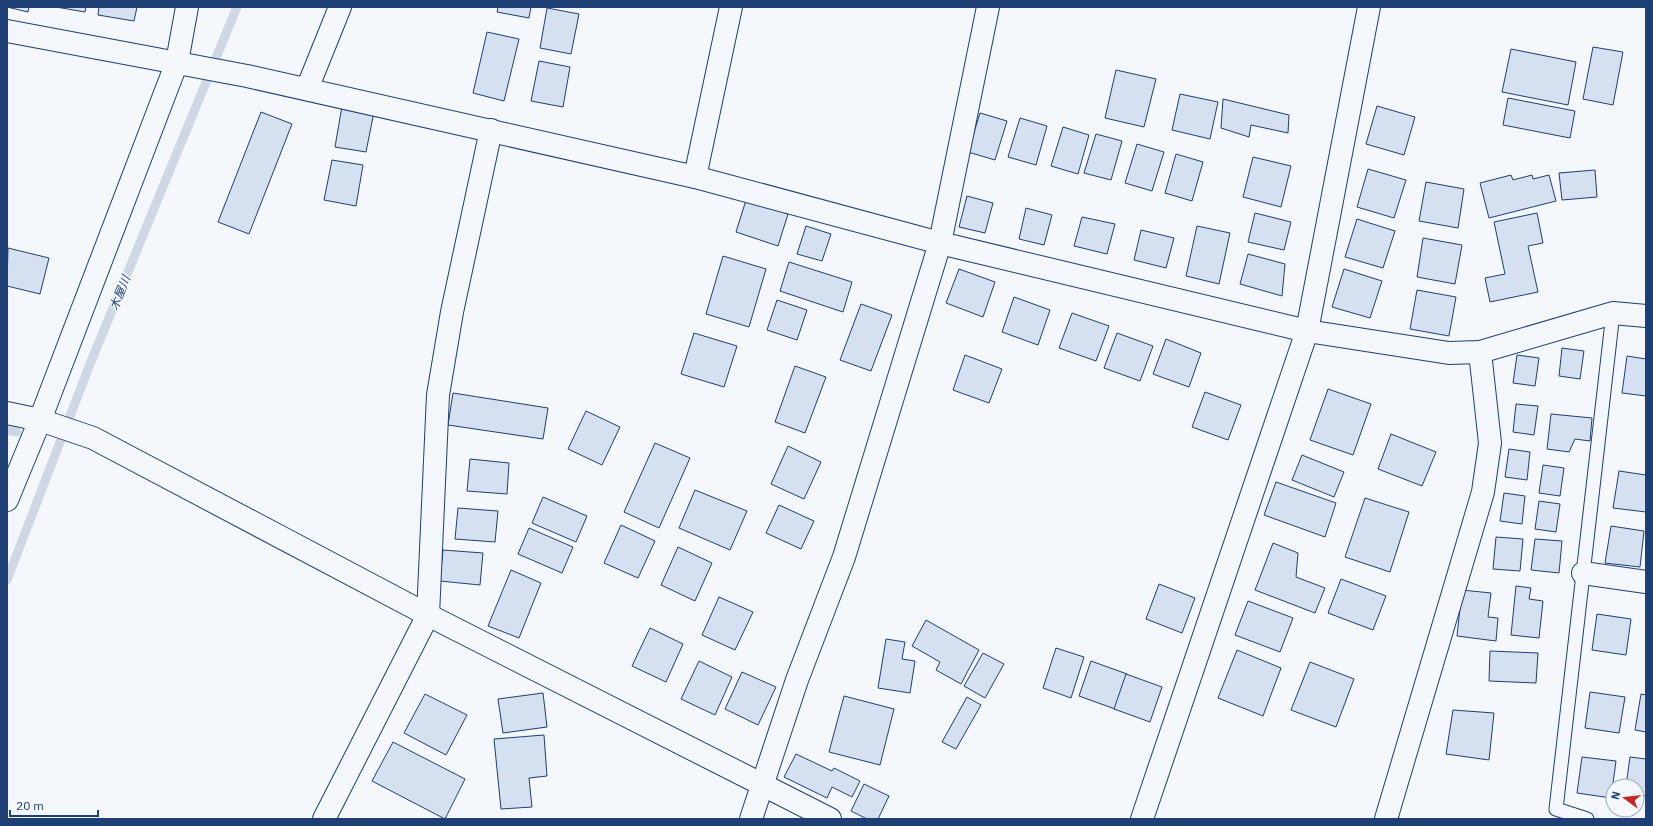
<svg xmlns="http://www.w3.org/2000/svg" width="1653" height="826" font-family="'IBM Plex Sans','Noto Sans JP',sans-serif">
	<rect width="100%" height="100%" fill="#f4f7fb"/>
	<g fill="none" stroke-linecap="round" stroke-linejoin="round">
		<g stroke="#cfd7e4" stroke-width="9">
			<path d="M 7,430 L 17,432"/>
			<path d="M 7,580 L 90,364 L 237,7"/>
		</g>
	</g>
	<g fill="#d5e0f0" stroke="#1d3f73">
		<path d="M 7,7 L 29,7 L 28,12 Z"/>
		<path d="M 56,7 L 86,7 L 85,12 Z"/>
		<path d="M 99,7 L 137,7 L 134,21 L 98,15 Z"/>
		<path d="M 498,7 L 531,7 L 529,18 L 497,12 Z"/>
		<path d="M 547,8 L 579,14 L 571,54 L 540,48 Z"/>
		<path d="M 487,32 L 519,39 L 504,101 L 473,93 Z"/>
		<path d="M 1593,47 L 1623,52 L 1613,105 L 1583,99 Z"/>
		<path d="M 1511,49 L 1576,62 L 1568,105 L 1502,92 Z"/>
		<path d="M 539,61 L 570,67 L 563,107 L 531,101 Z"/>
		<path d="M 1116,70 L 1156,79 L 1144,127 L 1105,118 Z"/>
		<path d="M 1180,94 L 1218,102 L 1210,139 L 1172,130 Z"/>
		<path d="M 1508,98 L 1575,111 L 1570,138 L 1503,125 Z"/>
		<path d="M 1223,99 L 1289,115 L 1288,133 L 1251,125 L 1249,137 L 1221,128 Z"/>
		<path d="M 342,106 L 374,112 L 366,152 L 335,147 Z"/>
		<path d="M 1377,106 L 1415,117 L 1404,155 L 1366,144 Z"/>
		<path d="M 261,112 L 292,124 L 249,234 L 218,222 Z"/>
		<path d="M 980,113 L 1007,121 L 995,160 L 968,152 Z"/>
		<path d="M 1020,118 L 1047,126 L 1036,165 L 1008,157 Z"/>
		<path d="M 1063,127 L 1089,135 L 1078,174 L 1051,166 Z"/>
		<path d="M 1096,134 L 1122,141 L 1111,180 L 1084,173 Z"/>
		<path d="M 1137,144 L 1164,152 L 1152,191 L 1125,183 Z"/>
		<path d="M 1176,154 L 1203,162 L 1192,201 L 1165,193 Z"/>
		<path d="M 1253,157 L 1291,166 L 1281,207 L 1243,197 Z"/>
		<path d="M 332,160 L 363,165 L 356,206 L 324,200 Z"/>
		<path d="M 1368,169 L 1406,180 L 1394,218 L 1357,207 Z"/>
		<path d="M 1595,170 L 1597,197 L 1562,200 L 1559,173 Z"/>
		<path d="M 1511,175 L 1513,180 L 1532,175 L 1533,179 L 1549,175 L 1556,201 L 1489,218 L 1480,183 Z"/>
		<path d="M 1426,182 L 1464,189 L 1458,228 L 1419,221 Z"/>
		<path d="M 967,196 L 993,203 L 985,233 L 959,227 Z"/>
		<path d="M 746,200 L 788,214 L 778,246 L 736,232 Z"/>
		<path d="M 1026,208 L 1052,215 L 1044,245 L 1019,239 Z"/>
		<path d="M 1255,213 L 1291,222 L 1284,250 L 1248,242 Z"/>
		<path d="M 1537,213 L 1543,243 L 1528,246 L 1538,292 L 1490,302 L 1485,278 L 1505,274 L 1494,222 Z"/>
		<path d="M 1082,217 L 1115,224 L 1107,254 L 1074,246 Z"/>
		<path d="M 1357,219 L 1395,231 L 1383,268 L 1345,257 Z"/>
		<path d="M 806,226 L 831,234 L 822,261 L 797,254 Z"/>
		<path d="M 1197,226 L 1230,233 L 1219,284 L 1186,276 Z"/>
		<path d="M 1141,230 L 1174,238 L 1166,268 L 1134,260 Z"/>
		<path d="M 1423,238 L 1462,245 L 1455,284 L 1417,277 Z"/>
		<path d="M 8,248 L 49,258 L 40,294 L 7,286 Z"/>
		<path d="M 1248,254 L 1285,264 L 1282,296 L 1240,284 Z"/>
		<path d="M 723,256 L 766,269 L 749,327 L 706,314 Z"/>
		<path d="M 789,262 L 852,282 L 843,312 L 780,291 Z"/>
		<path d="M 959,269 L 995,282 L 983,317 L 946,303 Z"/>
		<path d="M 1344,269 L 1382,281 L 1370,318 L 1332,307 Z"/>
		<path d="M 1417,290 L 1456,297 L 1449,336 L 1410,329 Z"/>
		<path d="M 1014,297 L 1050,310 L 1038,345 L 1002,332 Z"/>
		<path d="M 777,300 L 807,310 L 797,340 L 767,330 Z"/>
		<path d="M 861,304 L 892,315 L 871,371 L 840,360 Z"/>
		<path d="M 1072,313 L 1109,326 L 1096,361 L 1059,348 Z"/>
		<path d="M 694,333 L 737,346 L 724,387 L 681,374 Z"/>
		<path d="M 1117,333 L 1153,346 L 1140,381 L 1104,368 Z"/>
		<path d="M 1166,339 L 1201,353 L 1189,387 L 1153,374 Z"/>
		<path d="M 1562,348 L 1584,351 L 1580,379 L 1559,376 Z"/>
		<path d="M 965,355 L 1002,369 L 989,403 L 953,390 Z"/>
		<path d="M 1517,355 L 1539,358 L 1535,386 L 1513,383 Z"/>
		<path d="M 1627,356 L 1646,359 L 1646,396 L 1622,393 Z"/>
		<path d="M 795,366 L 826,377 L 805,433 L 775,422 Z"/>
		<path d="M 1328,389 L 1371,404 L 1353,455 L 1310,440 Z"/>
		<path d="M 1205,392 L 1241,405 L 1228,440 L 1192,427 Z"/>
		<path d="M 453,393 L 548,408 L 543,439 L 448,425 Z"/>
		<path d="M 1516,404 L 1538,406 L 1534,435 L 1513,432 Z"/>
		<path d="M 586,411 L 620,427 L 602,465 L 568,449 Z"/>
		<path d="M 1551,414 L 1592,418 L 1590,441 L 1575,439 L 1569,452 L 1547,449 Z"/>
		<path d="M 1391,434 L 1436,452 L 1422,486 L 1378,469 Z"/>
		<path d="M 655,443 L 690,458 L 659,528 L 624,512 Z"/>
		<path d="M 788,446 L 821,462 L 804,499 L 771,484 Z"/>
		<path d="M 1509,449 L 1530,452 L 1527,480 L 1505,477 Z"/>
		<path d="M 1302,455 L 1344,472 L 1334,497 L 1292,480 Z"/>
		<path d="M 470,459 L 509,463 L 507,494 L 467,491 Z"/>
		<path d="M 1543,465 L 1564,468 L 1560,496 L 1539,493 Z"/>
		<path d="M 1619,471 L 1646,475 L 1646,512 L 1613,508 Z"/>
		<path d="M 1276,482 L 1336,503 L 1325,537 L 1264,515 Z"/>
		<path d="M 695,490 L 747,511 L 730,550 L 679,528 Z"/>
		<path d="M 1504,493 L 1525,496 L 1522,524 L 1500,521 Z"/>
		<path d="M 543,497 L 587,516 L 576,542 L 532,523 Z"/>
		<path d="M 1365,498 L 1409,512 L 1390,572 L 1345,557 Z"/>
		<path d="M 1539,501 L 1560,504 L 1556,532 L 1535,529 Z"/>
		<path d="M 779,505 L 814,521 L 801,549 L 766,533 Z"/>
		<path d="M 458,508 L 498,511 L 495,542 L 455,539 Z"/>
		<path d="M 621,525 L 655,541 L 638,578 L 604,563 Z"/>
		<path d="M 1611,526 L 1644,531 L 1640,567 L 1605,563 Z"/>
		<path d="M 529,528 L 573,547 L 562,573 L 518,554 Z"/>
		<path d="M 1496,537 L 1523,539 L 1520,571 L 1493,569 Z"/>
		<path d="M 1535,539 L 1562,541 L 1559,573 L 1531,570 Z"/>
		<path d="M 1273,543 L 1298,553 L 1296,577 L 1325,588 L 1315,613 L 1255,590 Z"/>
		<path d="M 678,547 L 712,563 L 695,601 L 661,585 Z"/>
		<path d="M 443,550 L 483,553 L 480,585 L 440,581 Z"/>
		<path d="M 511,570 L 541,583 L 519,638 L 488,626 Z"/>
		<path d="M 1341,579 L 1386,596 L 1373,630 L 1328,613 Z"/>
		<path d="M 1159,584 L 1195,598 L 1182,633 L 1146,619 Z"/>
		<path d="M 1516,586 L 1531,588 L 1529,599 L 1543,601 L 1539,638 L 1511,635 Z"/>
		<path d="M 1462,590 L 1491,593 L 1488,617 L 1498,618 L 1496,641 L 1457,636 Z"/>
		<path d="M 719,597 L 753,612 L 735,650 L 702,635 Z"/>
		<path d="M 1248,601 L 1293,618 L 1280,652 L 1235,635 Z"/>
		<path d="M 1597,614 L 1631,619 L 1626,655 L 1592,650 Z"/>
		<path d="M 926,620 L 979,650 L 961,684 L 936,670 L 940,662 L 912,646 Z"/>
		<path d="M 650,628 L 683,644 L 666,682 L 632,666 Z"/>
		<path d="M 886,639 L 905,642 L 902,659 L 915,661 L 910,693 L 878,688 Z"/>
		<path d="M 1056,648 L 1084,657 L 1071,698 L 1043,688 Z"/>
		<path d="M 1237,650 L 1281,668 L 1263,716 L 1218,698 Z"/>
		<path d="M 1490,651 L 1538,653 L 1536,683 L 1489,681 Z"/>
		<path d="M 983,653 L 1004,664 L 985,698 L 964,686 Z"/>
		<path d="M 699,661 L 732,677 L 715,715 L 681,699 Z"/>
		<path d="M 1091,661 L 1127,674 L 1115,709 L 1079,696 Z"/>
		<path d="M 1310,662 L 1354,679 L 1336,727 L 1291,710 Z"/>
		<path d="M 742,672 L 776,687 L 758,725 L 725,709 Z"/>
		<path d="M 1126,674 L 1162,687 L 1150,722 L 1114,709 Z"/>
		<path d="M 1590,692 L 1625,697 L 1619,733 L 1585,728 Z"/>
		<path d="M 543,693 L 547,727 L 503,733 L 498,699 Z"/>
		<path d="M 425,694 L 467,715 L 446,755 L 404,733 Z"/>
		<path d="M 1641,694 L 1646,695 L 1646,732 L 1635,730 Z"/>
		<path d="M 844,696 L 894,709 L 880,765 L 829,752 Z"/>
		<path d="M 967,697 L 981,705 L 956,749 L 942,742 Z"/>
		<path d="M 1453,710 L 1494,713 L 1489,760 L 1446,754 Z"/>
		<path d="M 544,735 L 547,776 L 529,778 L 532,807 L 501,809 L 494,739 Z"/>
		<path d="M 393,742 L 465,779 L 445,819 L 372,781 Z"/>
		<path d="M 796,754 L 832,771 L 834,768 L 860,781 L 852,797 L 832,787 L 827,798 L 784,777 Z"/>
		<path d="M 1582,757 L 1616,761 L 1611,798 L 1577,793 Z"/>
		<path d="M 1630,757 L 1646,759 L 1646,796 L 1637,795 L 1637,786 L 1626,786 Z"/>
		<path d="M 864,784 L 889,796 L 878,819 L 867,819 L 851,811 Z"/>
	</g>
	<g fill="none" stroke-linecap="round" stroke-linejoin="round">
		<defs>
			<path id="lane" d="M 1587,819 L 1556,809 L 1613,313"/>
			<g id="street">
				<path d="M 7,31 L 247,76 L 695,177 L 940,243 L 1307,331 L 1449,353 L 1480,352 L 1613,313 L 1646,316"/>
				<path d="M 307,89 L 340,7"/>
				<path d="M 695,177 L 731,7"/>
				<path d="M 7,413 L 40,420 L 93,438 L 428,615 L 830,819"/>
				<path d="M 7,500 L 40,420 L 177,62 L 187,7"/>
				<path d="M 1583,573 L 1646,582"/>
				<path d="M 324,819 L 428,615 L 438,395 L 452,312 L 491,130"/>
				<path d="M 751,819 L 797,680 L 844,557 L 940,243 L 988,7"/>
				<path d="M 1142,819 L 1307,331 L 1369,7"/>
				<path d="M 1386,819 L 1483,492 L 1490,443 L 1480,352"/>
			</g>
		</defs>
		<use href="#lane" stroke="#1d3f73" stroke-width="15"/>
		<use href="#street" stroke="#1d3f73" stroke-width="24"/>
		<use href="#lane" stroke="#f4f7fb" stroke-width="13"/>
		<use href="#street" stroke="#f4f7fb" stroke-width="22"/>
	</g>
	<g text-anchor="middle" stroke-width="3" stroke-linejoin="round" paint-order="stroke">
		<g font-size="12" font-style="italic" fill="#1d3f73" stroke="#f4f7fb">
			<text transform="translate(120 293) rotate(-68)" y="4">木屋川</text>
		</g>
	</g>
	<rect width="1653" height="826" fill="none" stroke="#1d3f73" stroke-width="16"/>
	<g transform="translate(1625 798) rotate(285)"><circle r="19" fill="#f4f7fb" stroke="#9eadc5"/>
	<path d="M0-3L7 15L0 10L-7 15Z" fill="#c62828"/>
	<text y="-6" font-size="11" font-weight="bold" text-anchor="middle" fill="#1d3f73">N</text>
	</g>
	<path d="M10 810v6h88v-6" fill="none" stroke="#1d3f73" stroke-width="2"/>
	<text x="16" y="810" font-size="12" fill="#1d3f73" stroke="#f4f7fb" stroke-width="3" paint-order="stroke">20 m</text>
</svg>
